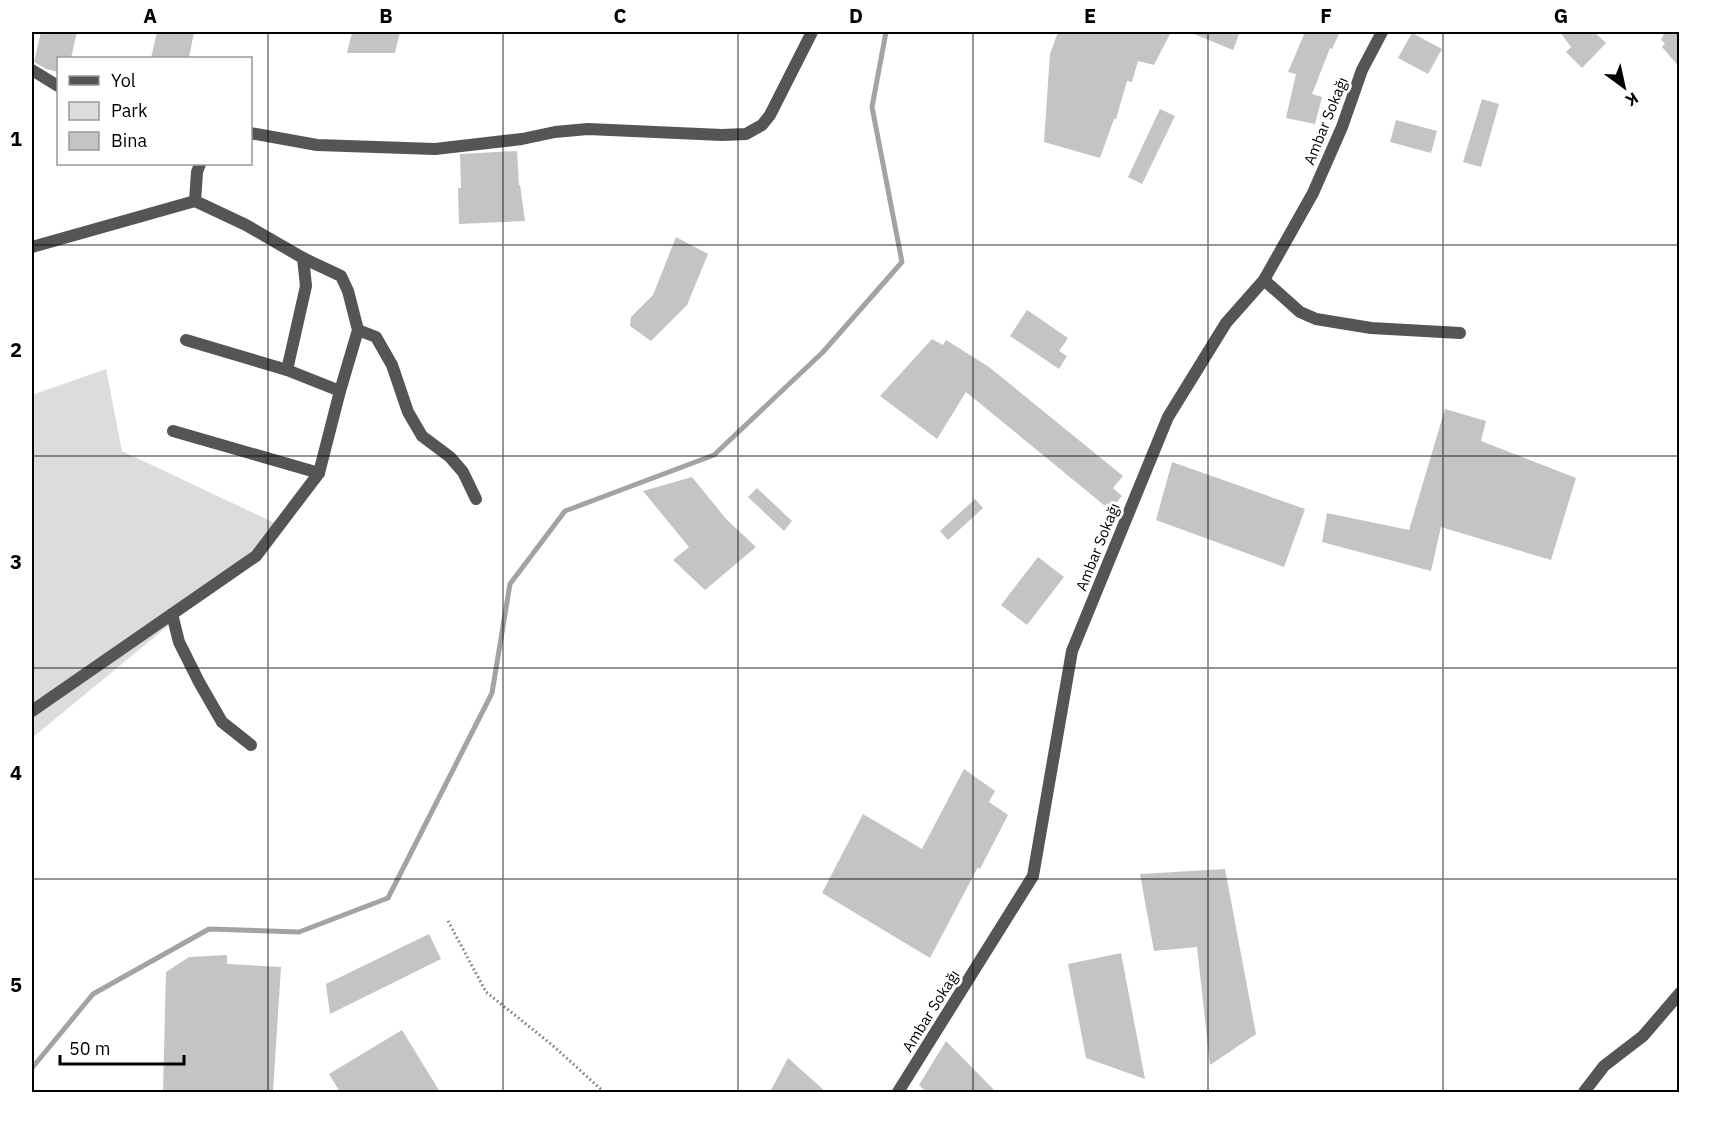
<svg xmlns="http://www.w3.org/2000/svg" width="1711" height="1124" font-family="'IBM Plex Sans',sans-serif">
	<rect width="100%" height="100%" fill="#fff"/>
	<path fill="#dcdcdc" d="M 106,369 L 122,451 L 279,525 L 214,588 L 32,738 L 32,395 Z"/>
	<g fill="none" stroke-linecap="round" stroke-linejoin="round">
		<path stroke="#a3a3a3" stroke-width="5" d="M 32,1068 L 93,994 L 209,929 L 299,932 L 388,898 L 492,693 L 510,584 L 565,511 L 714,455 L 823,352 L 902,262 L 872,107 L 886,32"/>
	</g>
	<g fill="#c4c4c4">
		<path d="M 41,32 L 77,32 L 71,58 L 58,58 L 58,72 L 46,69 L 34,62 Z"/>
		<path d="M 157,32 L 194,32 L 189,58 L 151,58 Z"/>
		<path d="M 352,32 L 400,32 L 395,53 L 347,53 Z"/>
		<path d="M 1058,32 L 1171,32 L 1154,65 L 1138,61 L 1132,82 L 1127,81 L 1116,119 L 1114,119 L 1100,158 L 1044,142 L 1050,54 Z"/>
		<path d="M 1189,32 L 1240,32 L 1233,50 Z"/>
		<path d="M 1305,32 L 1340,32 L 1332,49 L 1330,48 L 1312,94 L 1322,97 L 1315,124 L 1286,118 L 1296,74 L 1288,72 Z"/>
		<path d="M 1560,32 L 1594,32 L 1606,43 L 1582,68 L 1566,52 L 1571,47 Z"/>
		<path d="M 1665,32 L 1680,32 L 1680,68 L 1662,47 L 1665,43 L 1661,40 Z"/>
		<path d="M 1412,33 L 1442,49 L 1428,74 L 1398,58 Z"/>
		<path d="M 1482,99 L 1499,104 L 1481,167 L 1463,162 Z"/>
		<path d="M 1160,109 L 1175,116 L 1142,184 L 1128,177 Z"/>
		<path d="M 1396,120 L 1437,131 L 1431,153 L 1390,142 Z"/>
		<path d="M 517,151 L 519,185 L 520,185 L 525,221 L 459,224 L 458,188 L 461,188 L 460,154 Z"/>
		<path d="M 676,237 L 708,254 L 687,305 L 651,341 L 630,326 L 631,317 L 653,295 Z"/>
		<path d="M 1027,310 L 1068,338 L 1059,351 L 1067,356 L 1059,369 L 1010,336 Z"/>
		<path d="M 932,339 L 943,345 L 946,340 L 989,367 L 1123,476 L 1113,488 L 1122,496 L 1110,510 L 966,392 L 937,439 L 880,396 Z"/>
		<path d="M 1445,409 L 1486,421 L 1481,441 L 1576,478 L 1551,560 L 1441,527 L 1431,571 L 1322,542 L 1327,513 L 1409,530 Z"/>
		<path d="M 1172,462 L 1305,509 L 1284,567 L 1156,520 Z"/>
		<path d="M 692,477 L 727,520 L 756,547 L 705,590 L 673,560 L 689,547 L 643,491 Z"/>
		<path d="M 757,488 L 792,521 L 784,531 L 748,497 Z"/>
		<path d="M 975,499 L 983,508 L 948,540 L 940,531 Z"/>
		<path d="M 1038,557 L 1064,577 L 1027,625 L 1001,605 Z"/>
		<path d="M 964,769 L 995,791 L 989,802 L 1008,815 L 980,869 L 978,867 L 930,958 L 822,893 L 863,814 L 922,849 Z"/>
		<path d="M 1225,869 L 1256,1034 L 1210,1065 L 1197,947 L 1154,951 L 1140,874 Z"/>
		<path d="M 429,934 L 441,959 L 330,1014 L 326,984 Z"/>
		<path d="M 1121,953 L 1145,1079 L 1086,1058 L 1068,964 Z"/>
		<path d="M 227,955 L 227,964 L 281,967 L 273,1092 L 163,1092 L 166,972 L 189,957 Z"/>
		<path d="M 402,1030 L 440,1092 L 340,1092 L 329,1074 Z"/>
		<path d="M 946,1041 L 996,1092 L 926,1092 L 919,1085 Z"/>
		<path d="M 788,1058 L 826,1092 L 770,1092 Z"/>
	</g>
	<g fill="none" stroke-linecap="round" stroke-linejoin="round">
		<path stroke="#777" stroke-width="3" stroke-dasharray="1.5 3" stroke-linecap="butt" d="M 448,921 L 486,992 L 551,1044 L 604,1092"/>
		<g stroke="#555" stroke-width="12">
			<path d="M 32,70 L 58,86"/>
			<path d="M 250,133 L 317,145 L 435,149 L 522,139 L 555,132 L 588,129 L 722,135 L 746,134 L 762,125 L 770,115 L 812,32"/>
			<path d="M 200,164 L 197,172 L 195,201 L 246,225 L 303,258 L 306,286 L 287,370"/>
			<path d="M 32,247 L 195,201"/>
			<path d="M 303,258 L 341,276 L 348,291 L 358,330 L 340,391"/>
			<path d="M 1264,280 L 1300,312 L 1316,319 L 1371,328 L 1460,333"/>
			<path d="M 358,330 L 376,337 L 392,365 L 408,412 L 422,436 L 450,457 L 463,472 L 476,499"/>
			<path d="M 173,431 L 319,473"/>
			<path d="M 172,614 L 179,642 L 199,682 L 222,722 L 251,745"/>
			<path d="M 32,711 L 256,556 L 319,473 L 340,391 L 287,370 L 186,340"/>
			<path d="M 898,1092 L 1033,876 L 1072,651 L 1168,417 L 1226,323 L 1264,280 L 1313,193 L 1342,127 L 1362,70 L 1382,32"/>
			<path d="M 1584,1092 L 1604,1066 L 1643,1036 L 1680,993"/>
		</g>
	</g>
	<path fill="none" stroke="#000" stroke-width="1.5" stroke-opacity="0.55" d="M 268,32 L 268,1092M 503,32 L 503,1092M 738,32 L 738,1092M 973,32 L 973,1092M 1208,32 L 1208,1092M 1443,32 L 1443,1092M 32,245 L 1680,245M 32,456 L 1680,456M 32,668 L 1680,668M 32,879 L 1680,879"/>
	<g text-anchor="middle" stroke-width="6" stroke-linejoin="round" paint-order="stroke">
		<g font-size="15" fill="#000" stroke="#fff">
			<text transform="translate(1326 121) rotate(-68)" y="5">Ambar Sokağı</text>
			<text transform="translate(1098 547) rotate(-68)" y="5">Ambar Sokağı</text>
			<text transform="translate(931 1011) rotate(-58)" y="5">Ambar Sokağı</text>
		</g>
	</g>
	<rect width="1711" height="1124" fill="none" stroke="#ffffff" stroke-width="66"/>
	<rect x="57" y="57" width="195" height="108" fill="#ffffff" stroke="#999999" stroke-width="1.5"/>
	<rect x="69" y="76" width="30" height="9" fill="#555555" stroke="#999999" stroke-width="1.5"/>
	<text x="111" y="87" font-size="18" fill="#000000">Yol</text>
	<rect x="69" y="102" width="30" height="18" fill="#dcdcdc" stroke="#999999" stroke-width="1.5"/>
	<text x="111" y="117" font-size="18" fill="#000000">Park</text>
	<rect x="69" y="132" width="30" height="18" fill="#c4c4c4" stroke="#999999" stroke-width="1.5"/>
	<text x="111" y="147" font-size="18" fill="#000000">Bina</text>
	<g transform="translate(1624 87) rotate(147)" stroke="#ffffff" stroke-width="4.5" paint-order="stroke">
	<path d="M0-4.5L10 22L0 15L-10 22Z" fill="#000000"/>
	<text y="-9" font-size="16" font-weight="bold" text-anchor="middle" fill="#000000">K</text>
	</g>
	<path d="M60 1055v9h124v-9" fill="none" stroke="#000000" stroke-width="3"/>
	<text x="69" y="1055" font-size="18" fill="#000000" stroke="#ffffff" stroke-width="4.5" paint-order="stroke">50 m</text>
	<rect x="33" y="33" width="1645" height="1058" fill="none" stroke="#000" stroke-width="2"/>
	<g font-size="20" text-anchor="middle" font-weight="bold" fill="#000">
		<text x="150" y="23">A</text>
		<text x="386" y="23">B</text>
		<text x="620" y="23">C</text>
		<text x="856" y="23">D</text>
		<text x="1090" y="23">E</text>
		<text x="1326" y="23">F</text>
		<text x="1561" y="23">G</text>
		<text x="16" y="146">1</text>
		<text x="16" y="357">2</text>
		<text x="16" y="569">3</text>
		<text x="16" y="780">4</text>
		<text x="16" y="992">5</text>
	</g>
</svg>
